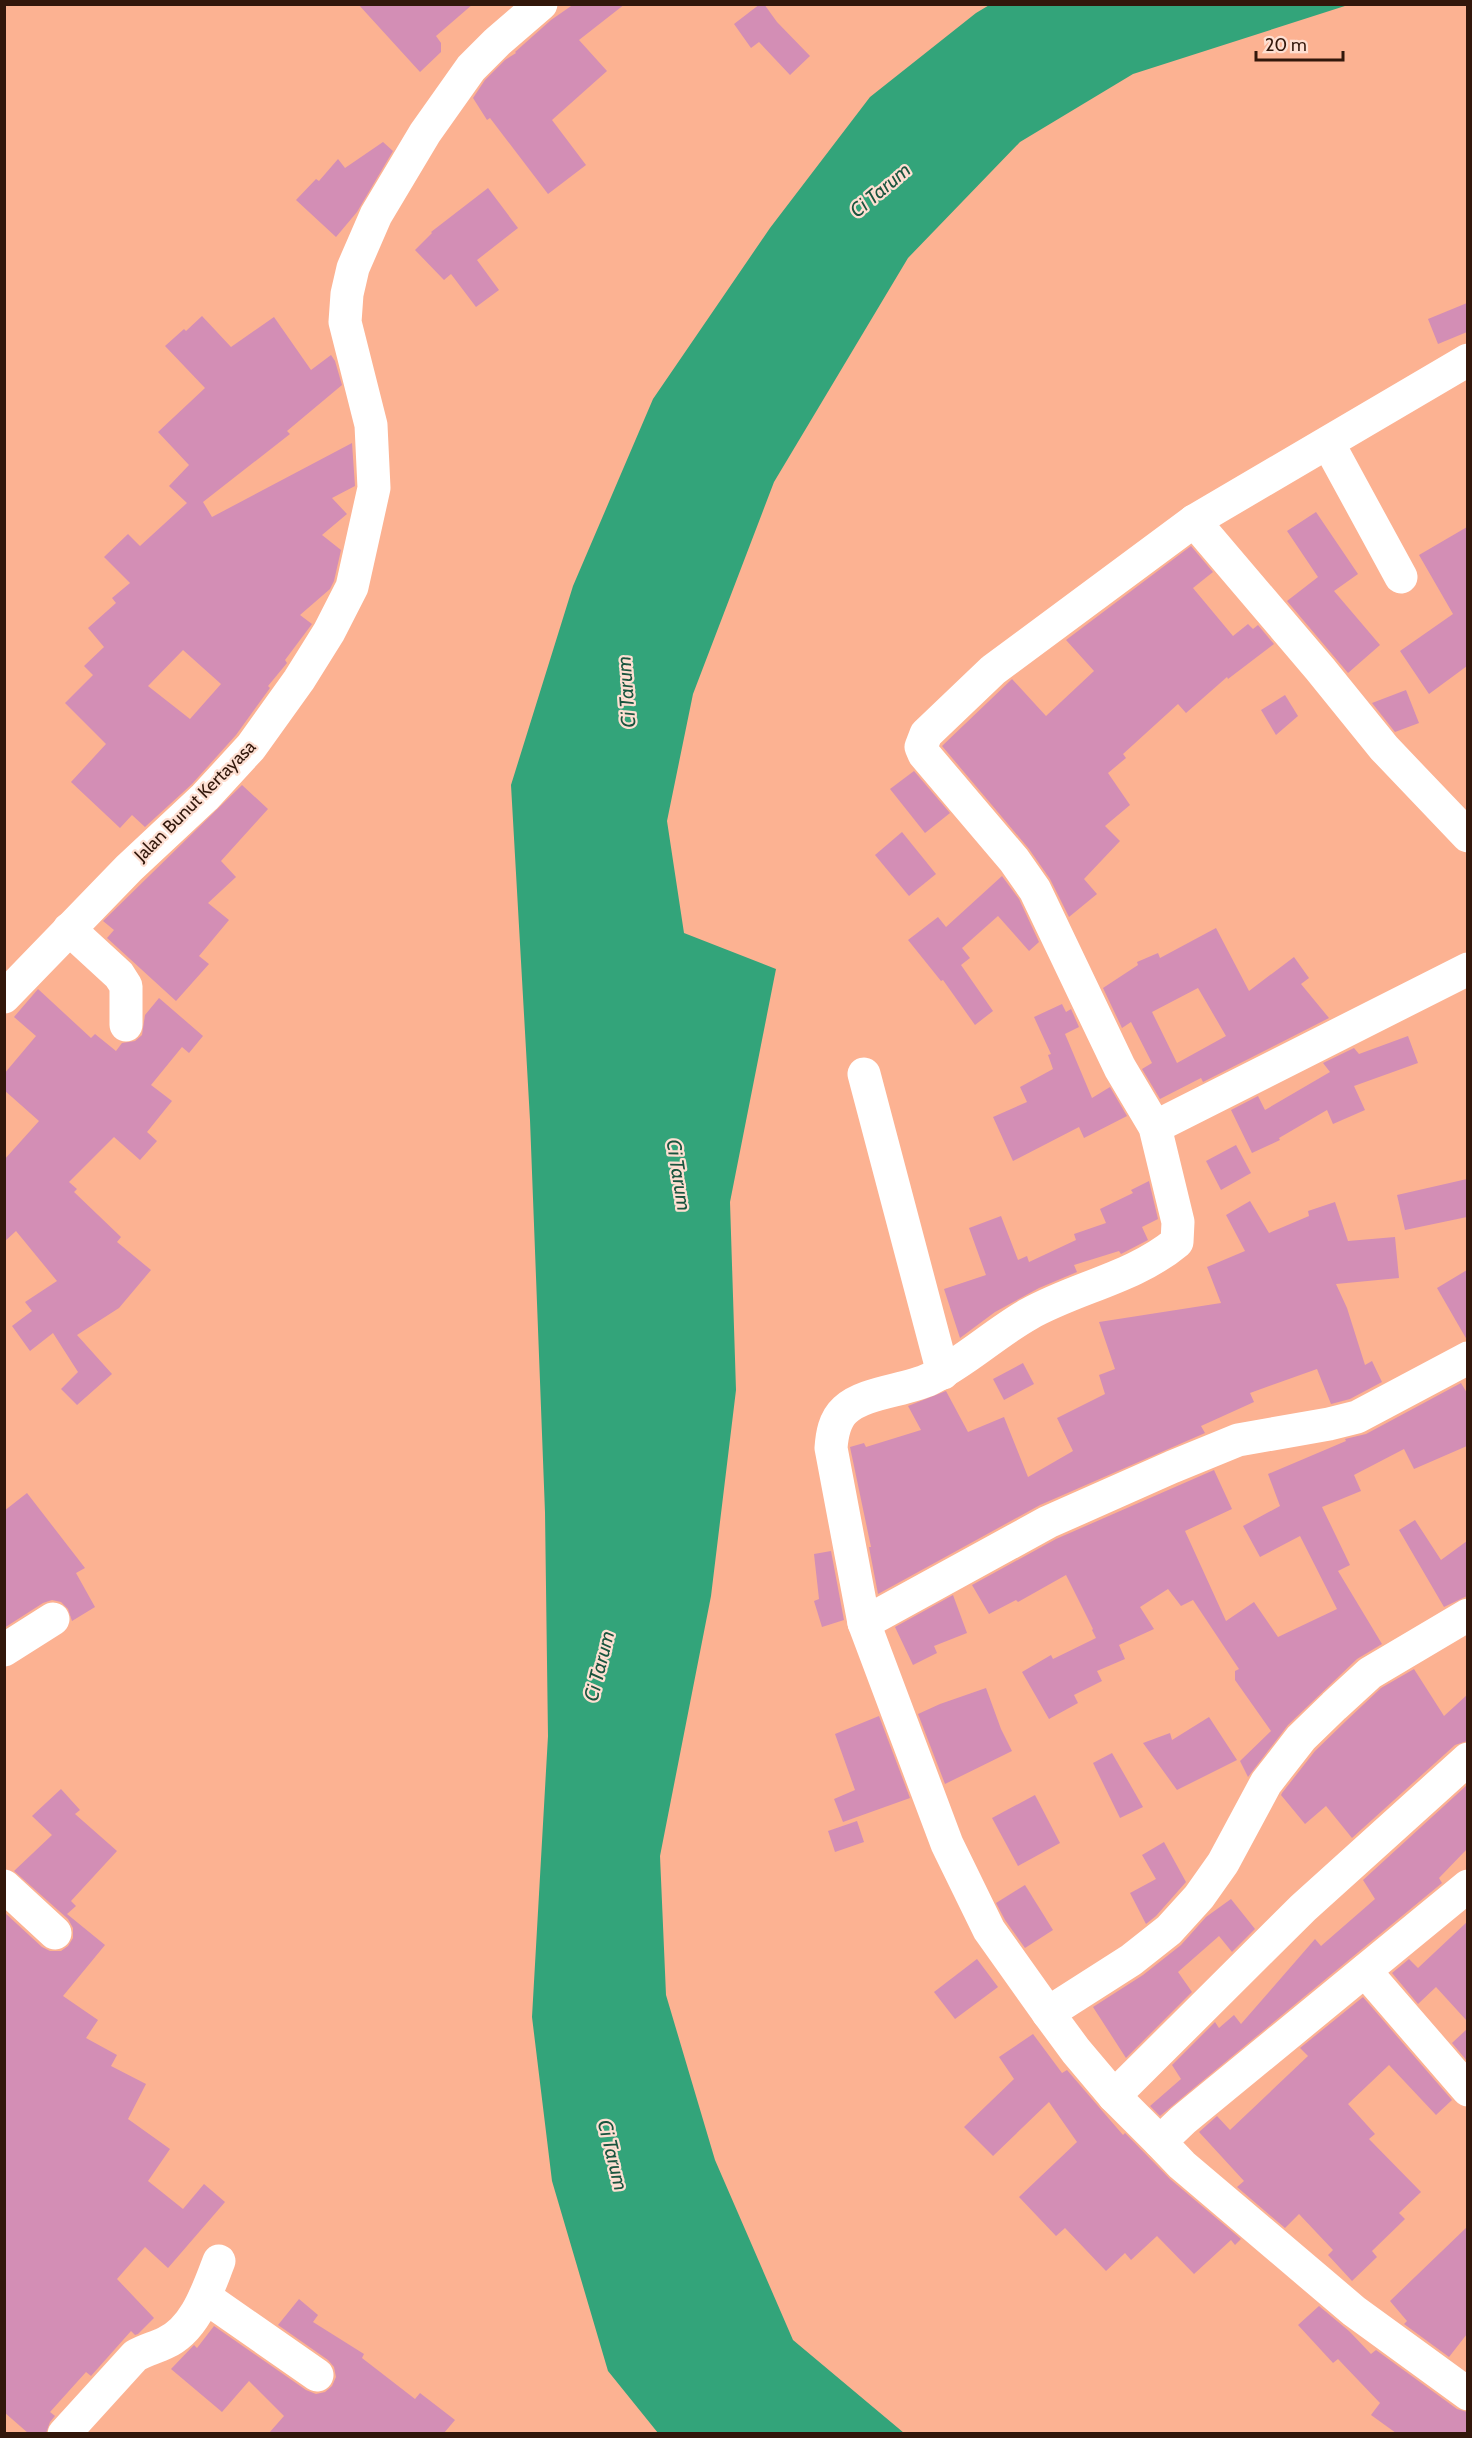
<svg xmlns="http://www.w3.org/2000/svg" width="1472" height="2438" font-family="Cabin,sans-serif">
	<rect width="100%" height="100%" fill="#fcb292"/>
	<path fill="#33a47a" d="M 991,4 L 1348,5 L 1133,74 L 1020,142 L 908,258 L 774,482 L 693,694 L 667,821 L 684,933 L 776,969 L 730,1202 L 736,1390 L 711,1596 L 660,1856 L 666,1995 L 715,2160 L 793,2340 L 904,2433 L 658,2433 L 608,2371 L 552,2181 L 532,2017 L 548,1736 L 545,1512 L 530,1120 L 511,785 L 573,586 L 653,399 L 770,228 L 870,97 L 976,13 Z"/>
	<g fill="#d38eb5" fill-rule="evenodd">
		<path d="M 358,4 L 473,4 L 436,36 L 441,43 L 441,52 L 420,72 Z"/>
		<path d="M 574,4 L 625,4 L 579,40 L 607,71 L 552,120 L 586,165 L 548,194 L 490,118 L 487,120 L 473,98 L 485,80 L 505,60 L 516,53 L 515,52 L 551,20 Z"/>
		<path d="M 760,4 L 764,4 L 777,22 L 810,56 L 790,75 L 759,42 L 751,48 L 734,24 Z"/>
		<path d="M 383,142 L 393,151 L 357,212 L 336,237 L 296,200 L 316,179 L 319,181 L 338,159 L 345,168 Z"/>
		<path d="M 488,188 L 518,228 L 477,260 L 499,290 L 476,307 L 451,274 L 444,280 L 415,250 L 432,233 L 431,232 Z"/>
		<path d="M 1467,303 L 1467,332 L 1438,344 L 1428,319 Z"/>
		<path d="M 202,316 L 231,347 L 274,317 L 311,370 L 331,355 L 335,361 L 342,385 L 287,431 L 290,434 L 203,502 L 212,517 L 352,443 L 355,486 L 332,498 L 347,514 L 322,535 L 341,550 L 334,581 L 330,589 L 300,615 L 312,624 L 285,660 L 287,663 L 268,686 L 270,688 L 236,735 L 192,784 L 145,827 L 132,815 L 120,828 L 71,782 L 106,744 L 65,703 L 93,675 L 84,666 L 104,647 L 88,628 L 116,603 L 112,598 L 130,583 L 104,557 L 128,534 L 140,546 L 187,503 L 169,486 L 189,465 L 158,432 L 205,388 L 165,346 L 184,329 L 186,331 ZM 183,650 L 221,684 L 190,719 L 148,686 Z"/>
		<path d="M 1316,512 L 1358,574 L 1334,591 L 1380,645 L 1348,673 L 1287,601 L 1318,577 L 1287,531 Z"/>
		<path d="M 1467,527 L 1467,666 L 1429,694 L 1400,651 L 1453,614 L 1419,555 Z"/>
		<path d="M 1191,546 L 1213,572 L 1193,588 L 1233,636 L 1248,624 L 1253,629 L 1258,625 L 1274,644 L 1228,679 L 1227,677 L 1186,713 L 1178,704 L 1123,754 L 1126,758 L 1108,773 L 1130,805 L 1105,826 L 1120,841 L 1084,879 L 1097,894 L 1069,917 L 1050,879 L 1029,849 L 942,746 L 1012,679 L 1046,716 L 1094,671 L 1066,640 Z"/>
		<path d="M 1406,690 L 1419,723 L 1395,732 L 1372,703 Z"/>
		<path d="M 1285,695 L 1298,716 L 1276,735 L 1261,710 Z"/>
		<path d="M 914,771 L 950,813 L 925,833 L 890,789 Z"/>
		<path d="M 242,785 L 268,809 L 221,861 L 236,877 L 208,903 L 229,920 L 199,956 L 209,964 L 176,1001 L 107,938 L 114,930 L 103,921 Z"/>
		<path d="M 902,832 L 936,874 L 909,896 L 875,855 Z"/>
		<path d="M 1002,876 L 1019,899 L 1039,942 L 1029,951 L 998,916 L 962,948 L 970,958 L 961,965 L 993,1011 L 975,1025 L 943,980 L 941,981 L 908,940 L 938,917 L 946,927 Z"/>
		<path d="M 1216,928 L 1249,991 L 1294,957 L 1309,978 L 1301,984 L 1329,1018 L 1203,1082 L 1201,1078 L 1160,1099 L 1142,1069 L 1152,1063 L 1131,1022 L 1122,1028 L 1103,988 L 1138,965 L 1137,962 L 1158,953 L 1160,958 ZM 1198,988 L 1226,1036 L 1177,1063 L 1152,1012 Z"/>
		<path d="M 38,989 L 91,1038 L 95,1034 L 116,1051 L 122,1043 L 135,1041 L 142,1035 L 145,1015 L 159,998 L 203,1036 L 189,1053 L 182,1047 L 151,1085 L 172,1101 L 147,1132 L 157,1141 L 140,1160 L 114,1137 L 69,1182 L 77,1189 L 74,1192 L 121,1237 L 117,1242 L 151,1270 L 119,1308 L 77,1335 L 112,1374 L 77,1405 L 61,1389 L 78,1372 L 53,1333 L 30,1351 L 12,1326 L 32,1311 L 25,1302 L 57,1281 L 16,1231 L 4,1242 L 4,1160 L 39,1121 L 4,1090 L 4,1074 L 36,1036 L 14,1017 Z"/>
		<path d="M 1062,1004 L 1066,1012 L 1071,1009 L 1079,1027 L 1065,1034 L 1092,1098 L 1110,1087 L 1127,1116 L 1084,1138 L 1079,1127 L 1013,1161 L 993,1117 L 1027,1102 L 1020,1087 L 1053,1069 L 1048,1055 L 1051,1054 L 1034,1017 Z"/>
		<path d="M 1408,1036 L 1418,1063 L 1354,1086 L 1365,1110 L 1333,1124 L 1327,1110 L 1279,1138 L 1280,1140 L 1252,1153 L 1231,1110 L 1258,1096 L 1265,1110 L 1330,1072 L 1323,1063 L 1354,1048 L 1359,1054 Z"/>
		<path d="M 1236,1145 L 1251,1173 L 1221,1190 L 1206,1161 Z"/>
		<path d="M 1467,1179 L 1467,1217 L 1405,1230 L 1397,1195 Z"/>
		<path d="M 1149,1181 L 1158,1219 L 1142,1227 L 1148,1240 L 1121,1254 L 1119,1251 L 1074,1265 L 1077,1272 L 1039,1288 L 995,1312 L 960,1338 L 944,1289 L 986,1275 L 969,1228 L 1001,1216 L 1018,1260 L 1027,1256 L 1029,1262 L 1076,1240 L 1074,1234 L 1106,1223 L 1100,1209 L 1133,1193 L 1131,1190 Z"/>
		<path d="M 1250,1201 L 1269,1233 L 1309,1216 L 1308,1211 L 1335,1202 L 1348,1241 L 1395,1237 L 1399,1278 L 1336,1284 L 1347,1308 L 1365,1365 L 1372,1361 L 1382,1382 L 1350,1399 L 1331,1404 L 1317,1369 L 1250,1393 L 1254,1402 L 1201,1426 L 1205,1433 L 1040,1505 L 878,1594 L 869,1547 L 871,1547 L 850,1447 L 864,1443 L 866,1447 L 921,1430 L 908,1406 L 946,1391 L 968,1432 L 1004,1417 L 1028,1477 L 1073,1451 L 1057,1418 L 1105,1394 L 1099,1375 L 1115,1369 L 1099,1322 L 1221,1303 L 1207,1267 L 1245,1251 L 1226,1215 Z"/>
		<path d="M 1467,1270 L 1467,1340 L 1437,1288 Z"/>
		<path d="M 1023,1363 L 1034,1384 L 1004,1400 L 993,1379 Z"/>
		<path d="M 1461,1383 L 1467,1393 L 1467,1446 L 1414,1469 L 1404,1449 L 1354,1475 L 1361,1491 L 1322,1507 L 1350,1565 L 1338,1571 L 1382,1644 L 1357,1659 L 1288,1725 L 1248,1777 L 1240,1761 L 1271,1731 L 1235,1680 L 1235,1671 L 1239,1669 L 1193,1600 L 1181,1606 L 1168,1589 L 1140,1607 L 1154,1629 L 1119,1645 L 1125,1659 L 1097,1671 L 1102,1681 L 1074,1695 L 1078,1703 L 1049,1719 L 1022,1672 L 1051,1655 L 1053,1659 L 1096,1638 L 1092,1630 L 1093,1629 L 1066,1575 L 1018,1602 L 1016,1600 L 989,1614 L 972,1585 L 1056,1539 L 1214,1470 L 1232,1509 L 1185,1531 L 1226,1621 L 1254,1602 L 1278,1637 L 1337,1609 L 1300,1536 L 1260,1557 L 1243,1526 L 1280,1506 L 1268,1474 L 1346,1441 L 1345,1439 L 1366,1434 Z"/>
		<path d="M 27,1493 L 85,1568 L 76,1573 L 95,1607 L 72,1621 L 68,1609 L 61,1602 L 52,1600 L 43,1603 L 4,1628 L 4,1511 Z"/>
		<path d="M 1415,1520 L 1441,1560 L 1467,1541 L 1467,1596 L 1444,1607 L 1399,1530 Z"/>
		<path d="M 831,1551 L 844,1620 L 822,1627 L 814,1601 L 819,1599 L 814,1554 Z"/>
		<path d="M 953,1595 L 967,1633 L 934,1646 L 937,1653 L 913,1665 L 895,1627 Z"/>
		<path d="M 1414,1669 L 1444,1716 L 1467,1695 L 1467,1741 L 1455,1745 L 1352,1838 L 1326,1806 L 1305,1824 L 1281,1795 L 1282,1793 L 1315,1751 L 1347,1720 L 1381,1688 Z"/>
		<path d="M 986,1688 L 1001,1729 L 1012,1751 L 945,1784 L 918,1714 L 940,1704 Z"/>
		<path d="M 879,1716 L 910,1798 L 843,1822 L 834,1799 L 855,1790 L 835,1734 Z"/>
		<path d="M 1209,1717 L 1237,1760 L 1177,1790 L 1143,1743 L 1170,1733 L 1172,1740 Z"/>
		<path d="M 1112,1753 L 1143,1807 L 1120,1818 L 1093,1763 Z"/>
		<path d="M 1467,1785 L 1467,1849 L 1439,1878 L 1442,1883 L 1160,2116 L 1150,2106 L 1181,2079 L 1172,2065 L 1215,2022 L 1219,2028 L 1234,2015 L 1241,2024 L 1315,1939 L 1321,1946 L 1375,1899 L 1363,1880 Z"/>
		<path d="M 61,1789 L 80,1810 L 75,1814 L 117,1851 L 71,1901 L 76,1906 L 67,1914 L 105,1945 L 63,1996 L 98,2020 L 86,2038 L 117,2055 L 111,2066 L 146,2084 L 128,2119 L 170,2149 L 148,2181 L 183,2209 L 204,2184 L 225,2202 L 168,2268 L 145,2247 L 117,2279 L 154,2318 L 138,2334 L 135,2335 L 131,2331 L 91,2376 L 86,2372 L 50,2412 L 55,2416 L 50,2422 L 46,2433 L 28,2433 L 4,2412 L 4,1912 L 42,1947 L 50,1951 L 61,1951 L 68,1946 L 73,1938 L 73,1928 L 68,1919 L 14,1871 L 52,1835 L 32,1816 Z"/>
		<path d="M 1035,1795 L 1060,1843 L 1018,1866 L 992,1818 Z"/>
		<path d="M 857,1821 L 864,1842 L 835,1852 L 828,1831 Z"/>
		<path d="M 1164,1842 L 1186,1882 L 1156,1916 L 1146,1924 L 1130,1893 L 1156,1879 L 1142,1855 Z"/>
		<path d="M 1025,1885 L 1053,1930 L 1025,1948 L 1005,1920 L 996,1903 Z"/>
		<path d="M 1231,1899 L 1255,1929 L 1232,1952 L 1219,1936 L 1178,1972 L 1192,1992 L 1126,2058 L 1093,2007 L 1143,1975 L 1181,1945 L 1206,1917 Z"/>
		<path d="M 1467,1922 L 1467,2021 L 1436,1987 L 1418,2004 L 1392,1973 L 1409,1959 L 1418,1968 Z"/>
		<path d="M 977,1959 L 998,1987 L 955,2019 L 934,1992 Z"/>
		<path d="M 1363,1997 L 1452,2100 L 1436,2115 L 1389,2065 L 1348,2104 L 1375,2134 L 1369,2139 L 1421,2192 L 1399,2213 L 1405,2219 L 1372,2251 L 1377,2257 L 1352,2281 L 1328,2255 L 1333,2250 L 1299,2214 L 1285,2228 L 1237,2187 L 1244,2181 L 1199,2132 L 1217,2116 L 1230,2130 L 1308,2056 L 1300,2048 Z"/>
		<path d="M 1467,2029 L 1467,2061 L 1452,2043 Z"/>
		<path d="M 1033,2034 L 1062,2073 L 1067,2070 L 1123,2135 L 1125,2133 L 1170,2179 L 1241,2239 L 1235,2245 L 1231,2240 L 1194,2274 L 1157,2236 L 1131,2260 L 1125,2253 L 1106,2271 L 1065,2228 L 1056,2236 L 1019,2197 L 1077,2142 L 1049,2102 L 993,2156 L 964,2127 L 1014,2079 L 999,2057 Z"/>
		<path d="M 1467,2227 L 1467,2334 L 1449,2357 L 1404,2324 L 1407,2321 L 1390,2301 Z"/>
		<path d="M 299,2299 L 318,2315 L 313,2322 L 364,2354 L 362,2358 L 415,2399 L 420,2393 L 455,2420 L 444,2433 L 269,2433 L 284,2416 L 249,2381 L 222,2412 L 171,2369 L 194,2345 L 197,2348 L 214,2326 L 306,2390 L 316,2394 L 325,2392 L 332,2386 L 336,2377 L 334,2367 L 328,2360 L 278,2325 Z"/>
		<path d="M 1319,2306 L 1349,2331 L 1371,2354 L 1376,2350 L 1457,2409 L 1467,2412 L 1467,2433 L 1396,2433 L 1371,2415 L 1380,2403 L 1338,2359 L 1333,2363 L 1298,2325 Z"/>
	</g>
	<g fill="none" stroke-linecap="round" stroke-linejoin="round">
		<g stroke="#fff" stroke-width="33">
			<path d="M 1328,443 L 1401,577"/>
			<path d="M 1194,521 L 1320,669 L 1384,748 L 1468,836"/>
			<path d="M 69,929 L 119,975 L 126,986 L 126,1025"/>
			<path d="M 4,997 L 129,868 L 205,797 L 251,747 L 299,680 L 329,632 L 352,587 L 374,488 L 371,425 L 345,322 L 347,294 L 353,268 L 376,215 L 425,133 L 471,68 L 497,42 L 541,4"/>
			<path d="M 864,1074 L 943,1373"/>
			<path d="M 1155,1127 L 1468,969"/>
			<path d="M 864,1623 L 1048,1522 L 1172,1467 L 1238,1440 L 1329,1424 L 1357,1417 L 1468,1358"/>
			<path d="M 4,1650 L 53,1619"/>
			<path d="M 4,1886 L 55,1933"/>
			<path d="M 1468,1886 L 1183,2120 L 1160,2142 L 1182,2165 L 1354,2311 L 1468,2394"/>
			<path d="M 1365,1971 L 1468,2090"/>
			<path d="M 1048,2013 L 1131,1960 L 1169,1930 L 1199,1897 L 1223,1863 L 1266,1783 L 1301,1738 L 1334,1706 L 1370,1673 L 1468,1615"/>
			<path d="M 1114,2096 L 1303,1908 L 1468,1759"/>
			<path d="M 1160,2142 L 1114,2096 L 1076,2051 L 1048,2013 L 989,1930 L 947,1844 L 864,1623 L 831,1448 C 832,1435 834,1420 845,1410 C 864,1392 905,1391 930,1379 C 965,1362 995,1333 1029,1314 C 1077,1287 1134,1278 1177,1242 L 1178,1222 L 1155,1127 L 1120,1068 L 1035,890 L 1014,860 L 924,754 L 921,747 L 926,734 L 993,670 L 1194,521 L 1468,360"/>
			<path d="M 205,2297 L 317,2375"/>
			<path d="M 64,2434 L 135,2356 C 145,2350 155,2348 165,2343 C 196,2329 208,2289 219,2261"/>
		</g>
	</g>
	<g text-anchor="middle" stroke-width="4.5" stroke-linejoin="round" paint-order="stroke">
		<g font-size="18" fill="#32170b" stroke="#fedfd2">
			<text transform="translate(195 801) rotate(-45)" y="6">Jalan Bunut Kertayasa</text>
		</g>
		<g font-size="20" font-style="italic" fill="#19543e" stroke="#fedfd2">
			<text transform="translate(880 190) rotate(-40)" y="7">Ci Tarum</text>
			<text transform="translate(626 692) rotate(-94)" y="7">Ci Tarum</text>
			<text transform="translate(679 1175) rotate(81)" y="7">Ci Tarum</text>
			<text transform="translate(599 1666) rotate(-76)" y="7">Ci Tarum</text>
			<text transform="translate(613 2155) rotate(76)" y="7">Ci Tarum</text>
		</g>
	</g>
	<rect width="1472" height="2438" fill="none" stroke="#32170b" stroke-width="12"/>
	<path d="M1256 51v9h87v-9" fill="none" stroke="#32170b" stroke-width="3"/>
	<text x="1265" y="51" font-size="18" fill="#32170b" stroke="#fedfd2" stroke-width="4.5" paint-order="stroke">20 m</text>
</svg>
